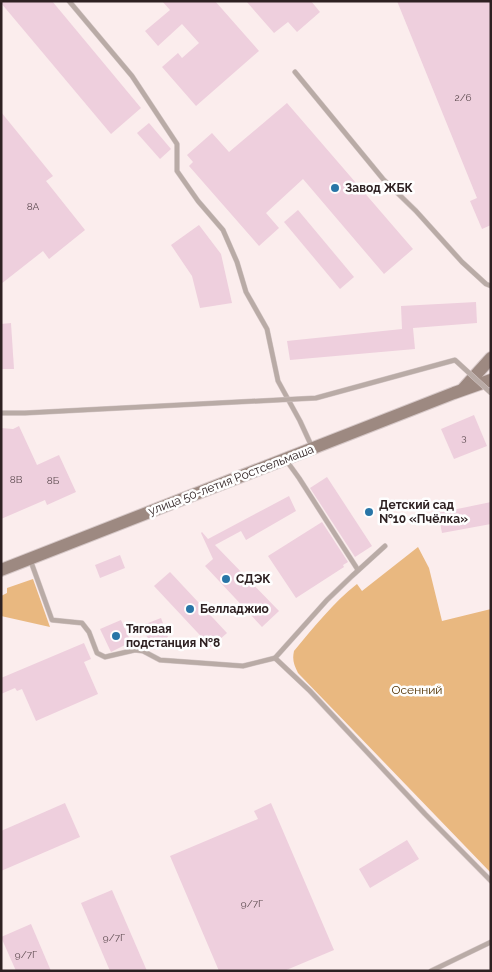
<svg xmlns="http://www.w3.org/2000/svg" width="492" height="972" font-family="Raleway,sans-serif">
	<rect width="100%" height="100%" fill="#fbeded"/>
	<g fill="#e9b880">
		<path d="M 418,547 L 429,568 L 442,621 L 491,609 L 491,873 L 298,673 C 294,665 292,660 294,651 C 314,627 333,603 357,584 L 362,591 Z"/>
		<path d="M 33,579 L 50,627 L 1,616 L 1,596 L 7,593 L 7,588 Z"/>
	</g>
	<g fill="#eecfdd">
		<path d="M 1,1 L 52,1 L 141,108 L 111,134 L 1,3 Z"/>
		<path d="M 162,1 L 215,1 L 259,51 L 196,106 L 162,67 L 178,53 L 182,58 L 199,43 L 182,24 L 158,46 L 145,31 L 170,10 Z"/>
		<path d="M 246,1 L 311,1 L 320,12 L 297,32 L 288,22 L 274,33 Z"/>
		<path d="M 397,1 L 491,1 L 491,225 L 482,229 L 470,201 L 477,198 Z"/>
		<path d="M 287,103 L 413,249 L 384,274 L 303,179 L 266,213 L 279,228 L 259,246 L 189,166 L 193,162 L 187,155 L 212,133 L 229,152 Z"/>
		<path d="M 1,112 L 53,176 L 46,181 L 85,230 L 49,259 L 43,251 L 1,284 Z"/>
		<path d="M 149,123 L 171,149 L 160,159 L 137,133 Z"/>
		<path d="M 298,210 L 354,277 L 340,289 L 284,222 Z"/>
		<path d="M 199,225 L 221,254 L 232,303 L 200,308 L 192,276 L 171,245 Z"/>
		<path d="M 476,302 L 477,323 L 413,328 L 415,349 L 290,360 L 287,341 L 402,329 L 401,306 Z"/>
		<path d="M 11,323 L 14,369 L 1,369 L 1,324 Z"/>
		<path d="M 474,415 L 487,446 L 454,459 L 441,429 Z"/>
		<path d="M 19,426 L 37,465 L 59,455 L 76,492 L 47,505 L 45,500 L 1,519 L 1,428 L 13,429 Z"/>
		<path d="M 327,477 L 372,546 L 355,557 L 310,488 Z"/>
		<path d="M 289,496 L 296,511 L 246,540 L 241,531 L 215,545 L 279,611 L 262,627 L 205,566 L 213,559 L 201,533 L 202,532 L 208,539 Z"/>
		<path d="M 491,502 L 491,524 L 442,533 L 438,513 Z"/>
		<path d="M 322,522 L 348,562 L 343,565 L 344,567 L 296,598 L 268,556 Z"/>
		<path d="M 120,555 L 125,568 L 100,578 L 95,565 Z"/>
		<path d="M 170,572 L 227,633 L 211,647 L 154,586 Z"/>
		<path d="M 161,618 L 168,637 L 149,643 L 143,625 Z"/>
		<path d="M 121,620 L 131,642 L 111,652 L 100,629 Z"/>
		<path d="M 84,643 L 91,659 L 84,662 L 98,694 L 36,721 L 22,689 L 17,691 L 15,688 L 1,694 L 1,678 Z"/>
		<path d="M 65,803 L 80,837 L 1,871 L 1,831 Z"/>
		<path d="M 271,803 L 334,950 L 284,971 L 219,971 L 170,856 L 258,819 L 254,811 Z"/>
		<path d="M 407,840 L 419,859 L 370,888 L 359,869 Z"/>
		<path d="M 112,890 L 147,971 L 110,971 L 81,903 Z"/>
		<path d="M 31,924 L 51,971 L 16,971 L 1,937 Z"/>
	</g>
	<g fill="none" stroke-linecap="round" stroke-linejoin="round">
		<defs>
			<g id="lane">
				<path d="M 69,1 L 132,76 L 177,144 L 177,171 L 198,201 L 223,230 L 237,262 L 246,292 L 267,329 L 278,381 L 300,421 L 312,447"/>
				<path d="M 295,72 L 383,179 L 416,211 L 462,262 L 486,284 L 491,286"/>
				<path d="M 286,460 L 299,478 L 358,570"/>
				<path d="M 30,559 L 52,620 L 82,623 L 89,632 L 97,653 L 105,657 L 135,650 L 143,651 L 160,660 L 243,666 L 275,658 L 310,691 L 425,814 L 491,881"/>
				<path d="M 275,658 L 327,600 L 352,576 L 385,546"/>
				<path d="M 431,971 L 491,942"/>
			</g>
			<g id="secondary">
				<path d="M 464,388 L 491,358"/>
				<path d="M 1,570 L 454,393 L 491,380"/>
			</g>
		</defs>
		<use href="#lane" stroke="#d6c8c8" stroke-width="5.5"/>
		<use href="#secondary" stroke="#d6c8c8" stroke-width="14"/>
		<use href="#lane" stroke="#b9aba6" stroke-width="4.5"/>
		<use href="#secondary" stroke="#9d8981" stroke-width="12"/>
		<defs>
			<path id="lane-bridge" d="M 1,413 L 25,413 L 316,398 L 455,360 L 491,393"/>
		</defs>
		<use href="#lane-bridge" stroke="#d6c8c8" stroke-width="5.5" stroke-linecap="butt"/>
		<use href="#lane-bridge" stroke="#b9aba6" stroke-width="4.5"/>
	</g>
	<g fill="#2875a7" stroke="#fefefe" stroke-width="2">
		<circle cx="335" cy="188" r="5"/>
		<circle cx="369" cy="512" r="5"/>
		<circle cx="226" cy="579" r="5"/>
		<circle cx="190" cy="609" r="5"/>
		<circle cx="116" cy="636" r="5"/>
	</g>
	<g text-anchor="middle" stroke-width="5" stroke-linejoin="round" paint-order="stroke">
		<g font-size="10" fill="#5e4c51">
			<text x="463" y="101">2/6</text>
			<text x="33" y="210">8А</text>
			<text x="464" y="441">3</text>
			<text x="16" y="483">8В</text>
			<text x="53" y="484">8Б</text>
			<text x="252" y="907">9/7Г</text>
			<text x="114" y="941">9/7Г</text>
			<text x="26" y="958">9/7Г</text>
		</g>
		<g font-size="12" font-weight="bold" fill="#2e2122" stroke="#fefefe" text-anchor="start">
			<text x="345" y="192">Завод ЖБК</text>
			<text x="379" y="509">Детский сад<tspan x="379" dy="14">№10 «Пчёлка»</tspan></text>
			<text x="236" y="583">СДЭК</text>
			<text x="200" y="613">Белладжио</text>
			<text x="126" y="633">Тяговая<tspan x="126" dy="14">подстанция №8</tspan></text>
		</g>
		<g font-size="12" fill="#2e2122" stroke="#fefefe">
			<text transform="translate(231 480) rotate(-21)" y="4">улица 50-летия Ростсельмаша</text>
		</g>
		<g font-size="12" fill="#513101" stroke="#fefefe">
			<text x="417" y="694">Осенний</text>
		</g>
	</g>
	<rect width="492" height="972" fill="none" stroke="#2e2122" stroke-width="5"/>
</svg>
